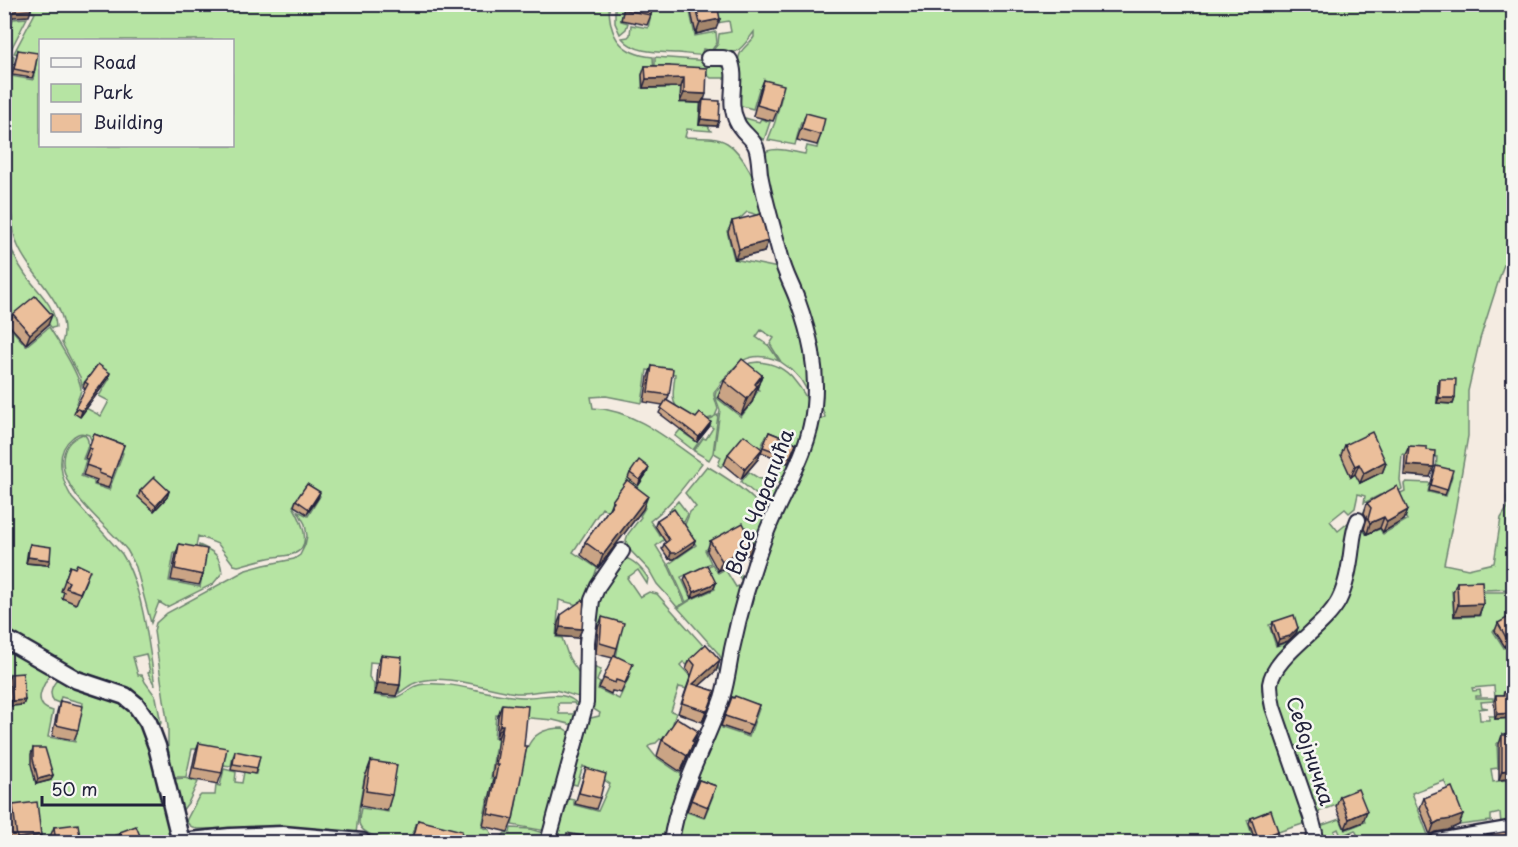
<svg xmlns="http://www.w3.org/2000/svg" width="1518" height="847" font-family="'Playpen Sans',sans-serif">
	<rect width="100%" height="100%" fill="#f4ebe1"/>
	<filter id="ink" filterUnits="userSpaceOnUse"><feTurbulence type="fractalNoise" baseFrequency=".0167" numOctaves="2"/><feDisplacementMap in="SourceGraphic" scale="12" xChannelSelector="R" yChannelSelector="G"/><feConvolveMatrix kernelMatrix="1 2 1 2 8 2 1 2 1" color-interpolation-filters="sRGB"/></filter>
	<g filter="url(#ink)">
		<g fill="#b6e4a3" stroke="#6c836f" stroke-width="1.5" fill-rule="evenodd">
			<path d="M 711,4 L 711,7 L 690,12 L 695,36 L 716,32 L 717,43 L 711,51 L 703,49 L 702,53 L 708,55 C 698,56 688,54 678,53 C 660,52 635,54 622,38 L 628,37 L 630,35 L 631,25 L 648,28 L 653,5 Z"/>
			<path d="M 30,5 L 609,5 C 609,36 620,54 653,57 L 654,74 L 642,74 L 642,88 L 668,88 L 668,74 L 655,73 L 655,57 L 724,62 L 728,78 L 711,78 L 699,68 L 698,69 L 708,76 L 681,74 L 680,103 L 700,103 L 699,125 L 708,126 L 711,131 L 687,129 L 685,137 C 699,138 715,136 727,143 C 744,153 759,188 764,207 C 768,221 770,235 772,249 C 767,232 767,215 747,212 L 727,231 L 734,259 L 778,268 L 804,333 L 811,397 L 801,380 L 792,370 L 781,362 L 770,344 L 774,338 L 761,330 L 756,337 L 769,346 L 779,361 C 744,347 733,368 714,392 L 714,396 L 718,409 L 715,416 L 718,415 L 713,453 L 709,460 L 694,451 L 703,438 L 706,439 L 713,428 L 705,422 L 714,417 L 707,419 L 698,417 L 685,434 L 698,443 L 693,450 L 675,436 L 689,419 C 668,403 673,397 675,374 L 647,370 L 642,403 L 606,396 L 591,397 L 593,408 C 635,410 669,440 702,463 C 686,484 671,505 650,521 L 660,536 L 673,527 L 673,518 L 669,511 L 678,501 L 688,514 L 682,526 L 667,537 L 656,546 L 669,567 L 685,603 L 677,607 L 667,595 L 657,584 L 649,570 L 629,549 L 627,545 L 626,540 L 628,534 L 641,517 L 640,516 L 645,508 L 622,491 L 607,511 L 602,508 L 573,552 L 597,568 L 588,596 L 584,625 L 582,625 L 578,605 L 559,600 L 556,637 L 562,638 L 569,658 L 581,676 L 580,697 C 571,696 564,691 554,690 C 541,690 529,694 516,693 C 487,689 442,672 415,683 C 409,685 404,690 399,693 L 402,665 L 370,662 L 369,677 L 374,684 L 374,695 C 380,696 391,699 397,697 C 409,693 409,685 426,684 C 459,682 490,696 523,697 C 541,698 566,688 579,706 L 575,705 L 574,703 L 558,703 L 559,714 L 574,714 L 574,711 L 579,712 L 575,725 L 573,725 L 553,720 L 496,715 L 494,738 L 521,742 L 520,752 L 495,749 L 491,778 L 519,783 C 525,753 525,728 563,728 L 569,732 L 571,738 L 546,831 L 512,825 L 517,799 L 507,797 L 505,799 L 488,797 L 482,827 L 490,830 L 494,842 L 460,842 L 461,836 L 416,824 L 410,842 C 397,842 362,838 359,823 C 359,818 360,812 361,808 L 388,812 L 393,779 L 365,774 L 359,807 L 356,834 L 266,828 L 197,829 L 190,826 L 186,821 L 198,798 L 201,795 L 215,795 L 216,785 L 220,786 L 224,769 L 236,772 L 235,782 L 242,783 L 244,772 L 256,774 L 259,760 L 233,756 L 231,766 L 223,765 L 197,749 L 192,749 L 186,777 L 173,777 L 168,748 L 168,727 L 154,631 L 156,623 L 167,613 L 246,570 L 264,565 L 294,559 L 300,555 L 305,545 L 307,536 L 305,524 L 298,511 L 308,516 L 320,496 L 305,487 L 293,506 C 300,518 315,547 293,554 C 287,556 280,556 274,557 C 262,559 250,563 238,566 L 234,565 L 218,544 L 198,536 L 194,557 L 174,553 L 169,581 L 200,587 L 205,559 L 197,557 L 199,545 C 215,552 220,555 222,573 L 213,584 L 167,607 L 159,602 L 151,623 L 136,567 C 133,561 130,555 127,550 C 108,526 63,494 63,462 C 63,447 70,439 83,434 C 93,440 86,450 83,459 L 86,460 L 81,476 L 94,481 L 94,485 L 109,490 L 123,453 L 92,442 L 89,435 C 81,432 78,433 72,438 C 53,453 62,481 72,498 L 122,554 C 143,588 149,646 155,686 L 148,673 L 150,672 L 146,654 L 133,657 L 138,675 L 142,675 L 145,682 L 156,697 L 161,723 L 160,725 C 156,721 154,714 150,709 C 145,702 138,695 130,690 C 113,679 92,677 73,669 C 49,659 26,642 5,628 L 4,226 C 9,244 14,259 25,274 C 37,291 55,304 56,327 L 52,328 L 31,304 L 8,325 L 26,346 L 49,327 C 57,339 80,376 81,389 C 81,393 78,399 76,403 L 101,416 L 109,401 L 99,396 L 110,378 L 96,368 L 82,385 L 80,377 L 62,343 C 74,307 31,278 18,246 C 14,238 13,228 12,219 C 6,184 5,149 5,114 C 5,102 3,89 5,77 C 5,70 10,62 12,55 L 14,56 L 10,76 L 33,80 L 37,58 L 14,53 L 35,13 L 31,12 ZM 40,40 L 232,40 L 232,146 L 40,146 Z"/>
			<path d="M 615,5 L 624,5 L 621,21 L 628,23 L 626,29 L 620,34 L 615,23 Z"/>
			<path d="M 714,5 L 1513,5 L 1514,110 L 1508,121 L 1509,140 L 1514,164 L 1513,241 L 1502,270 L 1480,339 L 1468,391 L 1468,436 L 1455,511 L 1444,564 L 1468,569 L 1494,563 L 1501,518 L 1508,507 L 1507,498 L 1513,465 L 1513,589 L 1452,591 L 1454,617 L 1480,616 L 1480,592 L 1511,592 L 1513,601 L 1513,606 L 1512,605 L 1508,607 L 1513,616 L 1513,632 L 1507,623 L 1493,631 L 1504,648 L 1513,643 L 1513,695 L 1502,695 L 1502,698 L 1495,698 L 1494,686 L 1472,688 L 1473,691 L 1480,690 L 1481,696 L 1476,696 L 1476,698 L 1493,698 L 1493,701 L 1481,702 L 1482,707 L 1488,708 L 1479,709 L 1480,720 L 1489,720 L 1489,716 L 1501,716 L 1501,718 L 1510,718 L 1510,720 L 1513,720 L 1513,742 L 1497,743 L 1498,768 L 1491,769 L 1493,782 L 1506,780 L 1513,784 L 1513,823 L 1501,824 L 1500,813 L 1491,815 L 1491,821 L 1460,825 L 1448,796 L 1438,799 L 1436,794 L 1448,789 L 1444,781 L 1412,793 L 1429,838 L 1414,842 L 1361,842 L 1355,830 L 1341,836 L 1338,829 L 1334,831 L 1337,838 L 1326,842 L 1317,842 C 1319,833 1313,822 1318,814 L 1319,817 L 1317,818 L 1320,826 L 1340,819 L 1345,830 L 1365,822 L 1355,798 L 1318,812 L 1311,809 L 1278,713 L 1274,695 L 1275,682 L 1279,670 L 1286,661 L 1326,622 L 1335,611 L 1343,599 L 1348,583 L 1357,529 L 1366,507 L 1368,507 L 1361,525 L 1366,534 L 1380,529 L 1383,534 L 1407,520 L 1394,496 L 1405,491 L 1404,484 L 1406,482 L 1430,483 L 1428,492 L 1446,496 L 1452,476 L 1436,471 L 1437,457 L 1402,454 L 1400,480 L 1402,489 L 1383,500 L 1380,495 L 1364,503 L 1365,496 L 1358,494 L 1355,508 L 1349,513 L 1345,509 L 1330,521 L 1338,531 L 1354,518 C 1348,545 1349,577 1335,601 C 1326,616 1313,627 1300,639 L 1293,618 L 1269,625 L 1276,646 L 1296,640 L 1297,642 L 1278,661 L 1273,669 L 1268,684 L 1269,703 L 1305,807 L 1309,822 L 1278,832 L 1270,813 L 1247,820 L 1254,840 L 1248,842 L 1229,842 L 1222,837 L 1217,842 L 675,842 L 681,810 L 704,818 L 713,796 L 690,786 L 710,742 L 724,704 L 729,705 L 722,728 L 749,737 L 759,709 L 727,697 L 751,586 L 767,541 L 809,447 L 815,426 L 818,421 L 825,417 L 821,405 L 822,379 L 816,335 L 803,298 L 789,268 L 767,185 L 764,157 L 767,151 C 780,147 792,152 805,154 L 807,146 L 817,148 L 822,127 L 801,122 L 795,145 L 768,140 L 775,122 L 782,95 L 759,89 L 753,109 L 742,106 L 738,119 C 734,107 735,62 741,52 C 744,47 751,42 754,37 L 754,32 C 740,50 739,56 714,52 L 713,50 L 718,44 L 719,34 L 731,32 L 729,21 L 717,23 Z"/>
			<path d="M 27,18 L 5,61 L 5,41 L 13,19 Z"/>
			<path d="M 745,118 L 759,122 L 761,119 L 770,122 L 764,140 L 749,129 L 745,123 Z"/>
			<path d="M 758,362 C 772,363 785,368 794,380 C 799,386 807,396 808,404 C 811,425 789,468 781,489 C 775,474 766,475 775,459 L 789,464 L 796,447 L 766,436 L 757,456 L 740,444 L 721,467 L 718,465 L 721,457 L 714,453 L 720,410 L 715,396 L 716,392 L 721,386 L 724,388 L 717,398 L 741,417 L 753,401 L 751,400 L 759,390 L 739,373 L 750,363 Z"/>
			<path d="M 707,466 C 724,476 762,499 766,518 L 748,569 L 747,561 L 751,554 L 739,532 L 705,550 L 711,563 L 681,577 L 691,599 L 686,602 L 669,564 L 696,545 L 684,527 L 690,512 L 696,507 L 685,493 Z"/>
			<path d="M 749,472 C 750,473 757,477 758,478 C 762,480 763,478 768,480 C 779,486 776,499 771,507 L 741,482 Z"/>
			<path d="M 625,558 C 634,560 643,570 648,578 L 647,584 L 638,570 L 627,578 L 640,597 L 649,592 L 657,594 L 717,661 L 719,670 L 702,652 L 687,665 L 683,662 L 680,665 L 700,687 L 717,692 L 715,700 L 696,691 L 679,687 L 671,711 L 676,713 L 673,723 L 674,725 L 663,741 L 660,739 L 656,743 L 651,744 L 648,747 L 656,757 L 681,774 L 686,771 L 669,814 L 664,842 L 573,842 L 563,840 L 562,842 L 553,842 L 564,798 L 574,800 L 574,805 L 598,811 L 610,784 L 583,766 L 577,785 L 568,783 L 585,725 L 591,718 L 599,716 L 600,713 L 595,710 L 591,704 L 593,667 L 601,670 L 597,681 L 600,683 L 598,689 L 619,699 L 631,673 L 613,664 L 616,658 L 621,632 L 600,625 L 591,628 L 597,602 L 608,580 L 611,580 L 619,570 L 616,565 Z"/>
			<path d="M 712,564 L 718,573 L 725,569 L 736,587 L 742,585 L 743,583 L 733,566 L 739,571 L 744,581 L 726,666 L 718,653 L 678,608 L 692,599 L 715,589 L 706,568 Z"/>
			<path d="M 4,647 L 50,674 C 42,687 31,706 53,711 L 48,737 L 75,742 L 83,703 L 61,697 L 59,703 L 54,701 C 48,694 52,685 58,679 C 71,685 84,690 97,694 C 104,697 113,698 119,701 C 153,719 162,799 170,833 L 170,838 L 164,842 L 141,842 L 135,828 L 115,835 L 117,842 L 78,842 L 76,832 L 47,835 L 48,842 L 36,842 L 23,811 L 5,814 L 8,842 L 5,842 Z"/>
			<path d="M 185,778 L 198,782 L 188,803 L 181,812 L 173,779 Z"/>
			<path d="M 511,828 L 530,829 L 546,834 L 544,842 L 497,842 L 505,833 L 510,833 Z"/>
		</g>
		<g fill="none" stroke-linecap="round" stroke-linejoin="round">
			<path stroke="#6887aa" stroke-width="4.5" d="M 212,5 L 212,4"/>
			<defs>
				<g id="minor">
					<path d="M 548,842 L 586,703 L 587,642 L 592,600 L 598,586 L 622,551"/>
					<path d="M 671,842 C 678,791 705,747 722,698 C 727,682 729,665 732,649 C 740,611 751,573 765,536 C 781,493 810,453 814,406 C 818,367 810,335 797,299 C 792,285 784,272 781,257 C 774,230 765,202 760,174 C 759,165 759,155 756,147 C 752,137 741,132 737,122 C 726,100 739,79 730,60 L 723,58 L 708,58"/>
					<path d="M 1314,842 L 1315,833 L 1311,817 L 1273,707 C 1271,699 1270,692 1270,684 C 1274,655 1325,628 1339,600 C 1347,584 1350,564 1352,546 C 1353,537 1354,529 1358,520"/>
				</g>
				<g id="tertiary">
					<path d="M 4,638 L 77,680 L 125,696 L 136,705 L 148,722 L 157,746 L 181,842"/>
					<path d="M 181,842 L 230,837 L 283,835 L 362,842"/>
					<path d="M 1438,842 L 1514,829"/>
				</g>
			</defs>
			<use href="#minor" stroke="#22223b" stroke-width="18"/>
			<use href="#tertiary" stroke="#22223b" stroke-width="21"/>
			<use href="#minor" stroke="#f6f6f2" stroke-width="14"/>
			<use href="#tertiary" stroke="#f6f6f2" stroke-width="16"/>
		</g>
		<g fill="#caa485" stroke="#22223b" stroke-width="1.5">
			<path d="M 625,4 L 653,4 L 651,15 L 647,25 L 621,20 Z"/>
			<path d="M 694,4 L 717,4 L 716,29 L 696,34 L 691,12 Z"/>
			<path d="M 18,50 L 34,73 L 32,78 L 12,75 Z"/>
			<path d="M 645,66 L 670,66 L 704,100 L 717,126 L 699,125 L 701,103 L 680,102 L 681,87 L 643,88 L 642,75 Z"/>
			<path d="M 764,80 L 777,111 L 773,121 L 753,116 L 760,90 Z"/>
			<path d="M 806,113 L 821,135 L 817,145 L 797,140 Z"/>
			<path d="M 732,221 L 768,241 L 764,252 L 735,259 L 728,232 Z"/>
			<path d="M 13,314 L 48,325 L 26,344 L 9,325 Z"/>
			<path d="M 652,366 L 669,395 L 667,401 L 709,427 L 697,442 L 659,413 L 663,405 L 644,402 L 648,377 Z"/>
			<path d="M 762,375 L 752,402 L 741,415 L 718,397 L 724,381 Z"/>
			<path d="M 108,379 L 80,417 L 74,413 L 85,389 L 83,387 L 85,382 Z"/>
			<path d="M 1440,379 L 1455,398 L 1453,404 L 1437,403 L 1438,384 Z"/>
			<path d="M 769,432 L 796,443 L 788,463 L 761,452 Z"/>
			<path d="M 94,434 L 124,445 L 108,488 L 95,484 L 97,480 L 83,475 L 88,460 L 85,458 Z"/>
			<path d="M 1345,445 L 1386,463 L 1382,473 L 1380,473 L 1360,483 L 1355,474 L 1351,477 L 1341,455 Z"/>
			<path d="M 1409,446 L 1430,477 L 1404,475 L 1405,455 Z"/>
			<path d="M 762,449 L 758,459 L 741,479 L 724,465 L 728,454 Z"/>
			<path d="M 1434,471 L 1447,490 L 1445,495 L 1429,491 Z"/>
			<path d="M 630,473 L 647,473 L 638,486 L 628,478 Z"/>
			<path d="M 140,491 L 169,491 L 167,497 L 154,511 L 138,497 Z"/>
			<path d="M 318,498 L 307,514 L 294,506 L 296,500 Z"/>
			<path d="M 612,501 L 643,509 L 598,568 L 581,555 L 585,542 L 609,509 Z"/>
			<path d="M 1367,503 L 1408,510 L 1404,520 L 1383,532 L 1380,528 L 1367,534 L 1364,529 L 1367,518 L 1364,513 Z"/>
			<path d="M 657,520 L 695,540 L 693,546 L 674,559 L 669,559 L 662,549 L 664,544 L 666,543 L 655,526 Z"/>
			<path d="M 710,541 L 753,544 L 749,554 L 718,571 L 707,551 Z"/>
			<path d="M 30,544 L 48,565 L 26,563 L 28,550 Z"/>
			<path d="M 179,544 L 203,575 L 199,585 L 171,580 L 176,554 Z"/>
			<path d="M 70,566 L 86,580 L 76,604 L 62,598 L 64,592 L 61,591 Z"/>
			<path d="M 686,575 L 716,583 L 714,588 L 692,598 L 684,580 Z"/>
			<path d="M 1457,582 L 1483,604 L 1479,615 L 1454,616 L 1453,592 Z"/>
			<path d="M 561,615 L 582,629 L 578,638 L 557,636 L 558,623 Z"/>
			<path d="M 602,617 L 617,648 L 615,655 L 630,674 L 621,693 L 612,691 L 611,694 L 599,688 L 613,658 L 596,654 L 598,628 Z"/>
			<path d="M 1273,622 L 1296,633 L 1288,641 L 1277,645 L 1271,628 Z"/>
			<path d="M 1498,623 L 1514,642 L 1505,647 L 1495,631 Z"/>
			<path d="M 381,655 L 400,685 L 396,696 L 375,694 L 377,666 Z"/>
			<path d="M 690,659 L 720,660 L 716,671 L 699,686 L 715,691 L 704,720 L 702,722 L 678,713 L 691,675 L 686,669 Z"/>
			<path d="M 10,674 L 25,700 L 23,705 L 10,706 L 8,679 Z"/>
			<path d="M 1504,692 L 1514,692 L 1514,718 L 1495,719 L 1494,701 L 1496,695 L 1503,695 Z"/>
			<path d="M 732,697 L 759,705 L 748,735 L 721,726 Z"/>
			<path d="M 60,701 L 78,730 L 74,740 L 52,736 L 57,712 Z"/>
			<path d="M 502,704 L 513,819 L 508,832 L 483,826 L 494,778 L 492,777 L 498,738 L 496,737 L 498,716 Z"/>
			<path d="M 698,731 L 681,772 L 657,756 L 662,740 Z"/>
			<path d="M 1502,735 L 1514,778 L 1499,780 L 1499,744 Z"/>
			<path d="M 199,743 L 222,773 L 218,784 L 190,779 L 195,754 Z"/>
			<path d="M 33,748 L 53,775 L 51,780 L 36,784 L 31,764 L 31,754 Z"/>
			<path d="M 235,751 L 257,768 L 255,774 L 231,770 Z"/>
			<path d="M 371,761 L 392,795 L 387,811 L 360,806 L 365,777 Z"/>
			<path d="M 586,768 L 600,798 L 596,809 L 575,804 Z"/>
			<path d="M 699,780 L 716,786 L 704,817 L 687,811 Z"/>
			<path d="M 1340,796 L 1363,822 L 1345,829 L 1336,807 Z"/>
			<path d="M 1424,798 L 1459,825 L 1448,830 L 1436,832 L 1430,835 L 1420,808 Z"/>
			<path d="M 13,805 L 38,843 L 10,843 L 7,820 Z"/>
			<path d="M 1251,818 L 1278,831 L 1277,836 L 1259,843 L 1256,843 L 1249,823 Z"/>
			<path d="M 418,820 L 459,843 L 412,843 Z"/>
			<path d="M 54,827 L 81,843 L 51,843 L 50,837 Z"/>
			<path d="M 120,832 L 143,843 L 120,843 L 118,838 Z"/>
		</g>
		<g fill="#a4866c" stroke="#22223b" stroke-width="1.5">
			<path d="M 31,10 L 29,16 L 14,17 L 4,19 L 4,14 L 16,11 Z"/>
			<path d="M 720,19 L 716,29 L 696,34 L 700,23 Z"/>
			<path d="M 684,78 L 681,87 L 643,88 L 646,79 Z"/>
			<path d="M 684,93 L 706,94 L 703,103 L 703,100 L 701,103 L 680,102 Z"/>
			<path d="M 701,119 L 719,121 L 717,126 L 699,125 Z"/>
			<path d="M 768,241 L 764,252 L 735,259 L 739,249 Z"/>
			<path d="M 52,315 L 48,325 L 26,344 L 30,334 Z"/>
			<path d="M 110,373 L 108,379 L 80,417 L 82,411 Z"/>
			<path d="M 762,375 L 752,402 L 741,415 L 747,399 L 755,384 Z"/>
			<path d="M 1439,398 L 1455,398 L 1453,404 L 1437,403 Z"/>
			<path d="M 711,422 L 709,427 L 697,442 L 699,437 Z"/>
			<path d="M 762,449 L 758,459 L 741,479 L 745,469 Z"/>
			<path d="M 1384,462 L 1386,463 L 1382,473 L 1380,473 L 1360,483 L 1364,473 Z"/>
			<path d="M 1359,464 L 1355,474 L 1351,477 L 1355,466 Z"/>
			<path d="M 1407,465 L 1434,467 L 1430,477 L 1404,475 Z"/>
			<path d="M 649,468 L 647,473 L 638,486 L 640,480 Z"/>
			<path d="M 169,491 L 167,497 L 154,511 L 156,506 Z"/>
			<path d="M 320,492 L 318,498 L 307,514 L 309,509 Z"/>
			<path d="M 648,496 L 643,509 L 598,568 L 603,555 Z"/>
			<path d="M 1408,510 L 1404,520 L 1383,532 L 1387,522 Z"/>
			<path d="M 1384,517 L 1380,528 L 1367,534 L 1370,523 Z"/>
			<path d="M 695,540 L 693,546 L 674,559 L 669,559 L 671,553 Z"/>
			<path d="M 753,544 L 749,554 L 718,571 L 722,561 Z"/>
			<path d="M 28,557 L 50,560 L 48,565 L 26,563 Z"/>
			<path d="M 716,583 L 714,588 L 692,598 L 694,592 Z"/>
			<path d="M 1483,604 L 1479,615 L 1454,616 L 1458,605 Z"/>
			<path d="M 560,627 L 582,629 L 578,638 L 557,636 Z"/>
			<path d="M 1298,628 L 1296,633 L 1288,641 L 1277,645 L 1279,639 Z"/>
			<path d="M 1514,636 L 1514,642 L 1505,647 L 1507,639 Z"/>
			<path d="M 720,660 L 716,671 L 689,695 L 693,684 Z"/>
			<path d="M 378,683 L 400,685 L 396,696 L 375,694 Z"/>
			<path d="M 715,691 L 704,720 L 702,722 L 706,711 Z"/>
			<path d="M 25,700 L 23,705 L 10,706 L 12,701 Z"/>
			<path d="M 1514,713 L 1514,718 L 1495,719 L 1497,714 Z"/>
			<path d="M 500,725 L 503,725 L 498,738 L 496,737 Z"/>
			<path d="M 698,731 L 692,747 L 681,772 L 692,741 Z"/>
			<path d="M 1514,769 L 1514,778 L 1499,780 L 1502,771 Z"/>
			<path d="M 53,775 L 51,780 L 36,784 L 38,779 Z"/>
			<path d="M 1367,811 L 1363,822 L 1345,829 L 1349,819 Z"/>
			<path d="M 1463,815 L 1459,825 L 1448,830 L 1436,832 L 1430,835 L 1434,824 L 1439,821 Z"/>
			<path d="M 1278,831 L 1277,836 L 1259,843 L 1257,843 L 1258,838 Z"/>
			<path d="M 41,835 L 38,843 L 15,843 L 17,838 Z"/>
		</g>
		<g fill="#ebbf9b" stroke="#22223b" stroke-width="1.5">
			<path d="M 4,4 L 30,4 L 31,10 L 16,11 L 4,14 Z"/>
			<path d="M 626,4 L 653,4 L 651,15 L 625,10 Z"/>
			<path d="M 695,4 L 717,4 L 720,19 L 700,23 Z"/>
			<path d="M 18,50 L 38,53 L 34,73 L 14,69 Z"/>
			<path d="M 645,66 L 670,66 L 707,68 L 706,94 L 684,93 L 684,78 L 646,79 Z"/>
			<path d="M 764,80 L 784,85 L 777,111 L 757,105 Z"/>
			<path d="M 703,100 L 720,101 L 719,121 L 701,119 Z"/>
			<path d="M 806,113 L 825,118 L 821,135 L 801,129 Z"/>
			<path d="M 761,214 L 768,241 L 739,249 L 732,221 Z"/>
			<path d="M 35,296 L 52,315 L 30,334 L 13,314 Z"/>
			<path d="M 742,359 L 762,375 L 755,384 L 757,386 L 747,399 L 724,381 Z"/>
			<path d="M 98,364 L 110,373 L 82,411 L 75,408 L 88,384 L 85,382 Z"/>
			<path d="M 652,366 L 673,369 L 669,395 L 648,392 Z"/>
			<path d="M 1440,379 L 1456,379 L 1455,398 L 1439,398 Z"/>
			<path d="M 666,400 L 696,418 L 700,413 L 711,422 L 699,437 L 661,408 Z"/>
			<path d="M 769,432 L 796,443 L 790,457 L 763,447 Z"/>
			<path d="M 1372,432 L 1386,463 L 1384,462 L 1364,473 L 1359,464 L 1355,466 L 1345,445 Z"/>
			<path d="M 94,434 L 124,445 L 112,478 L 99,473 L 100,470 L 86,465 L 92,449 L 89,448 Z"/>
			<path d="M 744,435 L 762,449 L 745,469 L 728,454 Z"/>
			<path d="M 1409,446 L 1427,447 L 1427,450 L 1435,451 L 1434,467 L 1407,465 Z"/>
			<path d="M 639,460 L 649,468 L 640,480 L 630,473 Z"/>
			<path d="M 1436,466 L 1453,470 L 1447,490 L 1431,485 Z"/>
			<path d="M 154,477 L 169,491 L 156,506 L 140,491 Z"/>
			<path d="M 627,480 L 648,496 L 603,555 L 585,542 L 614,502 L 612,501 Z"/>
			<path d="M 307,484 L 320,492 L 309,509 L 296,500 Z"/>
			<path d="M 1397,486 L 1408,510 L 1387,522 L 1384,517 L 1370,523 L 1368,519 L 1371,508 L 1367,503 Z"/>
			<path d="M 674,509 L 695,540 L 676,553 L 671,553 L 664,544 L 669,540 L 657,520 Z"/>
			<path d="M 743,523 L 753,544 L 722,561 L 710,541 Z"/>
			<path d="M 30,544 L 51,547 L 50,560 L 28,557 Z"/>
			<path d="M 179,544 L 207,549 L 203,575 L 175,569 Z"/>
			<path d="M 77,564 L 90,570 L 80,593 L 66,588 L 69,582 L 65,580 L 70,566 L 75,568 Z"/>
			<path d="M 707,565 L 716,583 L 694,592 L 686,575 Z"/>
			<path d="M 1482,581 L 1483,604 L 1458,605 L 1457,582 Z"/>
			<path d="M 584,599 L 582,629 L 560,627 L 561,615 Z"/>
			<path d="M 1514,614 L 1514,636 L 1507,639 L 1498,623 Z"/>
			<path d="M 1294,615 L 1298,628 L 1290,636 L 1279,639 L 1273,622 Z"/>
			<path d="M 602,617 L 624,623 L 617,648 L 600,643 Z"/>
			<path d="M 706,644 L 720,660 L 693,684 L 715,691 L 708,710 L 706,711 L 682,703 L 695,665 L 690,659 Z"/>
			<path d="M 381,655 L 402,657 L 400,685 L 378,683 Z"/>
			<path d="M 614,655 L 633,664 L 625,683 L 616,680 L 615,683 L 603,678 Z"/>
			<path d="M 23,673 L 25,700 L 12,701 L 10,674 Z"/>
			<path d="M 1504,692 L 1514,692 L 1514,713 L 1497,714 L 1496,695 L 1504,695 Z"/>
			<path d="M 735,696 L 759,705 L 752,725 L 725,716 L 732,697 L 734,698 Z"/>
			<path d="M 60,701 L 83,706 L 78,730 L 56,725 Z"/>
			<path d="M 502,704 L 528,706 L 524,746 L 527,746 L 513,819 L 488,814 L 498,765 L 496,765 L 503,725 L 500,725 Z"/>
			<rect x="4" y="717" width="3" height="27"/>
			<path d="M 677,718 L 698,731 L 692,741 L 694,742 L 687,756 L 662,740 Z"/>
			<path d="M 1502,735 L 1514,735 L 1514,769 L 1502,771 Z"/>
			<path d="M 199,743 L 227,748 L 222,773 L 194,768 Z"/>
			<path d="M 33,748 L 45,748 L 53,775 L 38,779 L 33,759 Z"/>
			<path d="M 235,751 L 260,756 L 257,768 L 233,764 Z"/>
			<path d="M 371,761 L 397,765 L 392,795 L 366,791 Z"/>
			<path d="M 586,768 L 606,774 L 600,798 L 579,793 Z"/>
			<path d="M 699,780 L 716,786 L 708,807 L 691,800 Z"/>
			<path d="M 1452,787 L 1463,815 L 1452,819 L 1439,821 L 1434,824 L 1424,798 Z"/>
			<path d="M 1358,789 L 1367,811 L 1349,819 L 1340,796 Z"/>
			<path d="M 37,802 L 41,835 L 17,838 L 13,805 Z"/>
			<path d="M 1271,810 L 1278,831 L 1258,838 L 1251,818 Z"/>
			<path d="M 418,820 L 462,831 L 459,843 L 428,843 L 413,839 Z"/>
			<path d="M 78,824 L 81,843 L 56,843 L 54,827 Z"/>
			<path d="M 136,826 L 143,843 L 124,843 L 120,832 Z"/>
			<path d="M 1504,832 L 1514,833 L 1514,843 L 1486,843 L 1487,835 Z"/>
			<path d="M 567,833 L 592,838 L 591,843 L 565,843 Z"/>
			<path d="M 1351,833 L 1355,843 L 1327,843 Z"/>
		</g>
	</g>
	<g text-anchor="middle" stroke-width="5" stroke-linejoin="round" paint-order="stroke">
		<g font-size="20" fill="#22223b" stroke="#f6f6f2">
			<text transform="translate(760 502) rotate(-69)" y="7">Васе Чарапића</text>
			<text transform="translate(1310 751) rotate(72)" y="7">Севојничка</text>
		</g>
	</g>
	<rect width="1518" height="847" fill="none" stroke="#f6f6f2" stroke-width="24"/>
	<rect x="12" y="12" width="1494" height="823" fill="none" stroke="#22223b" stroke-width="2" filter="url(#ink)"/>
	<rect x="39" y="39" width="195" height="108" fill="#f6f6f2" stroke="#a1a1a9" stroke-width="1.5"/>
	<rect x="51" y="58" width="30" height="9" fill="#f6f6f2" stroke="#a1a1a9" stroke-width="1.5"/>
	<text x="93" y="69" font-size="18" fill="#22223b">Road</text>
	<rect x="51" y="84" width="30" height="18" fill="#b6e4a3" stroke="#a1a1a9" stroke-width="1.5"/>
	<text x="93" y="99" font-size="18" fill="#22223b">Park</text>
	<rect x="51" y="114" width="30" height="18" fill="#ebbf9b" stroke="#a1a1a9" stroke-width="1.5"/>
	<text x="93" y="129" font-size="18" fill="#22223b">Building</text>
	<path d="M42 796v9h122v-9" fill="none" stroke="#22223b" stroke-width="3"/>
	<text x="51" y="796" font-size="18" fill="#22223b" stroke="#f6f6f2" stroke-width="4.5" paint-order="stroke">50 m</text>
</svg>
